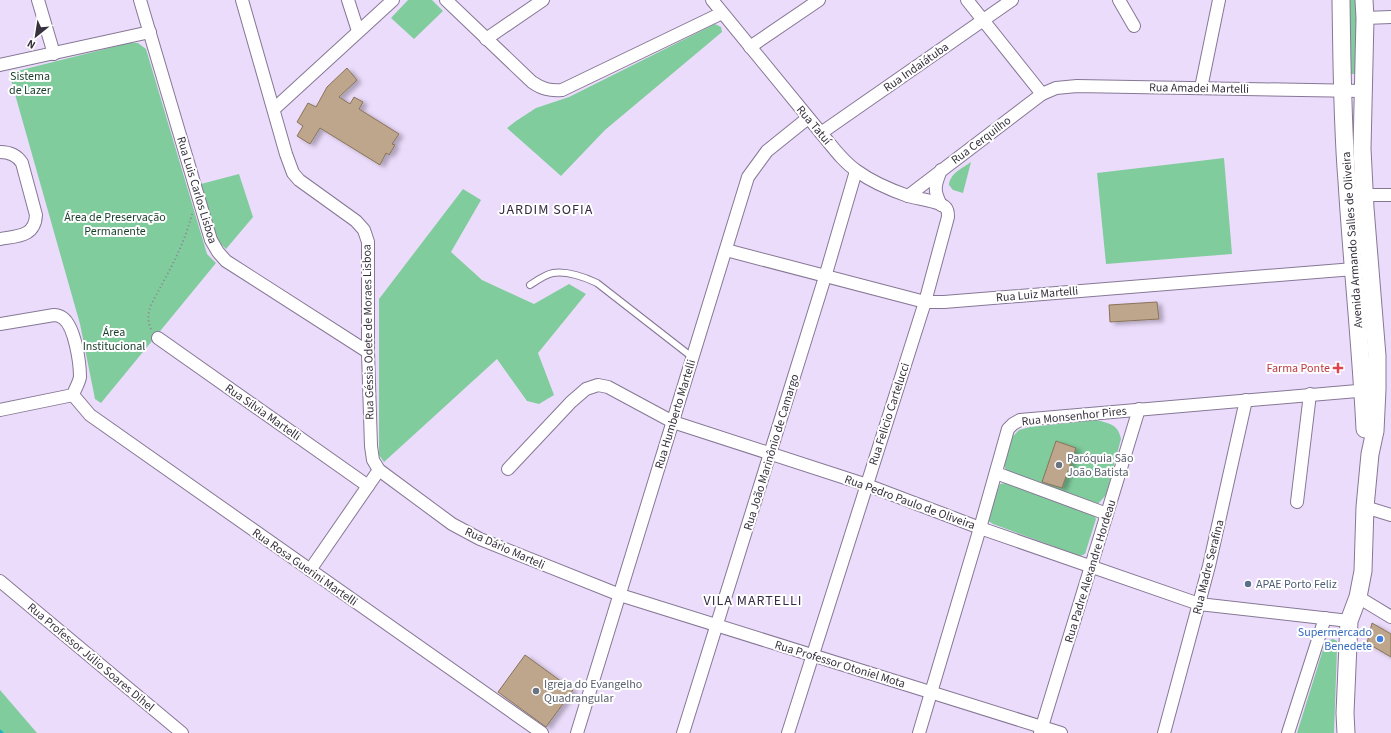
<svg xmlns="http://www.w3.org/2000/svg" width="1391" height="733" font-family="'Source Sans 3',sans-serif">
	<defs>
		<filter id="shadow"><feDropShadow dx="4.5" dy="2.5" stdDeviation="2" flood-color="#0004"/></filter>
	</defs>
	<rect width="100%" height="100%" fill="#ecdcfc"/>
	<g fill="#80cc9d">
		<path d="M 408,0 L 432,0 L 443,11 L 414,39 L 391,18 Z"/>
		<path d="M 1345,0 L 1357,0 L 1360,74 L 1346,74 Z"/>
		<path d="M 715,24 L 721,27 L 722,32 L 605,130 L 561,176 L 507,128 L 516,121 L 536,108 L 569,97 Z"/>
		<path d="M 129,43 L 138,43 L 146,49 L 207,254 L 216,263 L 101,403 L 95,399 L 80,324 L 9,73 Z"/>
		<path d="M 1224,158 L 1232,254 L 1106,264 L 1097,173 Z"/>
		<path d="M 971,162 L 963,193 L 953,190 L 949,185 C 950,173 963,168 971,162 Z"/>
		<path d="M 239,174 L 253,217 L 226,249 L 221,244 L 217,237 L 201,184 Z"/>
		<path d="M 463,189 L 481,200 L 451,252 L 482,280 L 534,304 L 569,284 L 586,294 L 538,353 L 554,395 L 539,404 L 527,401 L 497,359 L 384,462 L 379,455 L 379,299 Z"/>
		<path d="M 1097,420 C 1110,424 1118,424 1121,439 L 1106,495 L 1098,504 L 1018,478 L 1007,472 L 1003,463 L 1012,437 L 1019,430 L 1030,427 Z"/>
		<path d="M 1006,483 L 1094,514 L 1096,519 L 1085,554 L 1080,556 L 993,524 L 987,520 L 1000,484 Z"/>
		<path d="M 1333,639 L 1337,641 L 1337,649 L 1334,733 L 1297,733 L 1325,643 L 1329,640 Z"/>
		<path d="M 0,690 L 37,733 L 0,733 Z"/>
	</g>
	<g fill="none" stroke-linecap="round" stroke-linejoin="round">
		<path stroke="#20b4c2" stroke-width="3" d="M 0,731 L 2,733"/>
	</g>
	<g fill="#bda68b" stroke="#897359" filter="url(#shadow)">
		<path d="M 347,68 L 357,80 L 339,97 L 350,104 L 354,97 L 363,102 L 359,109 L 399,134 L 392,144 L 395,145 L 389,155 L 386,153 L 380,165 L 320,128 L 310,144 L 297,136 L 303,126 L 297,122 L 308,103 L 316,107 L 327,87 Z"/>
		<path d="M 1157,302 L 1159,319 L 1110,322 L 1109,305 Z"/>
		<path d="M 1056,441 L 1076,448 L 1062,488 L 1042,482 Z"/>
		<path d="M 1372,623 L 1391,634 L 1391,657 L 1367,643 Z"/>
		<path d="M 525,655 L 573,690 L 546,727 L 498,692 Z"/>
	</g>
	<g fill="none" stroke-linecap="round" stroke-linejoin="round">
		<defs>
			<path id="service" d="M 530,285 C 536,281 546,274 553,273 C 567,271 585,277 597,283 L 692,357"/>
			<g id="minor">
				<path d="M 38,0 L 54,54"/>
				<path d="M 140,0 L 211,240 L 218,252 L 226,261 L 368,352"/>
				<path d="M 242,0 L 286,154 L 293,173 L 299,180 L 356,221 L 364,230 L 368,242 L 368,352 L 371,446 L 373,460 L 379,470 L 452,524 L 480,539 L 620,595 L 1061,733"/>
				<path d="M 348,0 L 358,31"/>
				<path d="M 446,0 L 532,82 C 542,89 550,91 562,90 L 722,13"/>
				<path d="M 712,0 L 821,133 C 832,146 843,162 857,171 C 872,182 891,190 908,196 C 917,199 940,201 946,208 C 948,210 948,214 948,217 L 925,302 L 788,733"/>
				<path d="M 967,0 L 1042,94"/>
				<path d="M 1119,0 L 1134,26"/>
				<path d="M 1365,18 L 1391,17"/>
				<path d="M 486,39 L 543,0"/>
				<path d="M 750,47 L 819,0"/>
				<path d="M 0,65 L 150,32"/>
				<path d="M 1201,88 L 1219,0"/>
				<path d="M 274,109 L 393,0"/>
				<path d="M 821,133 L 1012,0"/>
				<path d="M 0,152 C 10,152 17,155 22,163 L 36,215 C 35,237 17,236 0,239"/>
				<path d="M 1365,195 L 1391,195"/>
				<path d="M 908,196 L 1042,94 L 1056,88 L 1077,86 L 1363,91"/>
				<path d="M 941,205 C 933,190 935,185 941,170"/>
				<path d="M 726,250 L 925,302 L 944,302 L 1354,269"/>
				<path d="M 0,324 L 54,315 C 57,315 60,316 63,318 C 75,327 80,363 80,377 C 79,383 75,389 73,395 L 0,410"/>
				<path d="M 158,338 L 368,486"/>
				<path d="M 73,395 L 90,415 L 542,733"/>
				<path d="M 508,469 L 571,402 L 586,389 L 598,385 L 608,387 L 673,422 L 867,485 L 980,528 L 1199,604 L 1349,621"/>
				<path d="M 996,473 L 1107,514"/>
				<path d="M 1297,502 L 1310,394"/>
				<path d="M 1365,507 L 1391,515"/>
				<path d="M 310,570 L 379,470"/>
				<path d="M 0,581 L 182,733"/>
				<path d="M 1358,597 L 1391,617"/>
				<path d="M 577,733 L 748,177 L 767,151 L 808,118"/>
				<path d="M 683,733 L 825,277 L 856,171"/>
				<path d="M 919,733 L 980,528 L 1008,429 L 1013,424 L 1020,420 L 1369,390"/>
				<path d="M 1040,733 L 1139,409"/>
				<path d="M 1164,733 L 1209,566 L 1246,400"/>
				<path d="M 1288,733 L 1325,618"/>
			</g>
			<g id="secondary">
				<path d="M 1341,0 C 1342,60 1342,121 1347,181 C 1352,264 1361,346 1365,429"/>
				<path d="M 1346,733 L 1345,713 L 1349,621 L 1358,597 L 1363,571 L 1365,507 L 1370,454 L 1375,431 L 1377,389 L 1377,356 L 1365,208 L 1362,149 L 1365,18 L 1364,0"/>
			</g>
		</defs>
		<use href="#service" stroke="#867895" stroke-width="8"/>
		<use href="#minor" stroke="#867895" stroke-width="14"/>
		<use href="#secondary" stroke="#867895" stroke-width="19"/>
		<path stroke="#8c8196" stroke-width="2" stroke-dasharray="1 3" stroke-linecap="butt" d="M 151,329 C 147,321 148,313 151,305 C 167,274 183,249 192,214"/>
		<use href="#service" stroke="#fff" stroke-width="6"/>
		<use href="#minor" stroke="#fff" stroke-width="12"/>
		<use href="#secondary" stroke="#fff" stroke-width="17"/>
	</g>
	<path fill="#e0444e" stroke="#fff" stroke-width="1.5" d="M1336 362h4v4h4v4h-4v4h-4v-4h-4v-4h4z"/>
	<g fill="#6b7280" stroke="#fff" stroke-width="1.5">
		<circle cx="1059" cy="465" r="4"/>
		<circle cx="536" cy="691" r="4"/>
	</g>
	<circle fill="#5c6f8a" stroke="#fff" stroke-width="1.5" cx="1248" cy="584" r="4"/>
	<circle fill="#3f7fe0" stroke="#fff" stroke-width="1.5" cx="1380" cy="639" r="4"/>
	<g text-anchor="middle" stroke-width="4" stroke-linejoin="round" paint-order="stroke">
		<g font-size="12" fill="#37313d" stroke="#fff">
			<text transform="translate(916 67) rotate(-35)" y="4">Rua Indaiátuba</text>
			<text transform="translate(1199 88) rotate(1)" y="4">Rua Amadei Martelli</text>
			<text transform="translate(814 125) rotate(50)" y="4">Rua Tatuí</text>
			<text transform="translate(981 140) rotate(-37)" y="4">Rua Cerquilho</text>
			<text transform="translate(197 190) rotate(73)" y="4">Rua Luis Carlos Lisboa</text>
			<text transform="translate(1352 240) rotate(-94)" y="4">Avenida Armando Salles de Oliveira</text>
			<text transform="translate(1037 294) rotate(-5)" y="4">Rua Luiz Martelli</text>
			<text transform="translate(368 332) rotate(-91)" y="4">Rua Géssia Odete de Moraes Lisboa</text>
			<text transform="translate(263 412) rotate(35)" y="4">Rua Silvia Martelli</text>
			<text transform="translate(675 414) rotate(-73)" y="4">Rua Humberto Martelli</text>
			<text transform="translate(889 414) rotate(-72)" y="4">Rua Felicio Cartelucci</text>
			<text transform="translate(1074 416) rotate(-6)" y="4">Rua Monsenhor Pires</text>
			<text transform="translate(771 452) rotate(-73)" y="4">Rua João Marinônio de Camargo</text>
			<text transform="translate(910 502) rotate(20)" y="4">Rua Pedro Paulo de Oliveira</text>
			<text transform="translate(505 548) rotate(24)" y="4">Rua Dário Marteli</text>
			<text transform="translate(305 567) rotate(35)" y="4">Rua Rosa Guerini Martelli</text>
			<text transform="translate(1208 567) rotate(-76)" y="4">Rua Madre Serafina</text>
			<text transform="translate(1090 571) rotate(-73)" y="4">Rua Padre Alexandre Hordeau</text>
			<text transform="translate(91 657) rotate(40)" y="4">Rua Professor Júlio Soares Dihel</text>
			<text transform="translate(840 664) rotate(17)" y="4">Rua Professor Otoniel Mota</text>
		</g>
		<g font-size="12" fill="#183e29" stroke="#fff">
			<text x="30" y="80">Sistema<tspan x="30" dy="14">de Lazer</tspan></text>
			<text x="115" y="221">Área de Preservação<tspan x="115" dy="14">Permanente</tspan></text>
			<text x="114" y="336">Área<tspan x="114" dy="14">Institucional</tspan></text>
		</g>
		<g font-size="12" fill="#be3a42" stroke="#fff" text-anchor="end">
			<text x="1330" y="372">Farma Ponte</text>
		</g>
		<g font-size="12" fill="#5b616d" stroke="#fff" text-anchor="start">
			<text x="1067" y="462">Paróquia São<tspan x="1067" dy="14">João Batista</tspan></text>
			<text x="544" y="688">Igreja do Evangelho<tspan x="544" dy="14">Quadrangular</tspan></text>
		</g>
		<g font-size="12" fill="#4e5e75" stroke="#fff" text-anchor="start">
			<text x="1256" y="588">APAE Porto Feliz</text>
		</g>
		<g font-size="12" fill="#366cbe" stroke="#fff" text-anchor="end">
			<text x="1372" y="636">Supermercado<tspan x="1372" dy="14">Benedete</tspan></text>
		</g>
		<g font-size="14" letter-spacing="1" fill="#382b44" stroke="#fff">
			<text x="546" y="214">JARDIM SOFIA</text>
			<text x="753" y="605">VILA MARTELLI</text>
		</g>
	</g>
	<g transform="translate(36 36) rotate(210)" stroke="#ffffff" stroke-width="3" paint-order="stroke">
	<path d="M0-3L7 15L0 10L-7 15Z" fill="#37313d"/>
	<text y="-6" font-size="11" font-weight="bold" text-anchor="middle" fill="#37313d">N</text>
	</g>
</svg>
